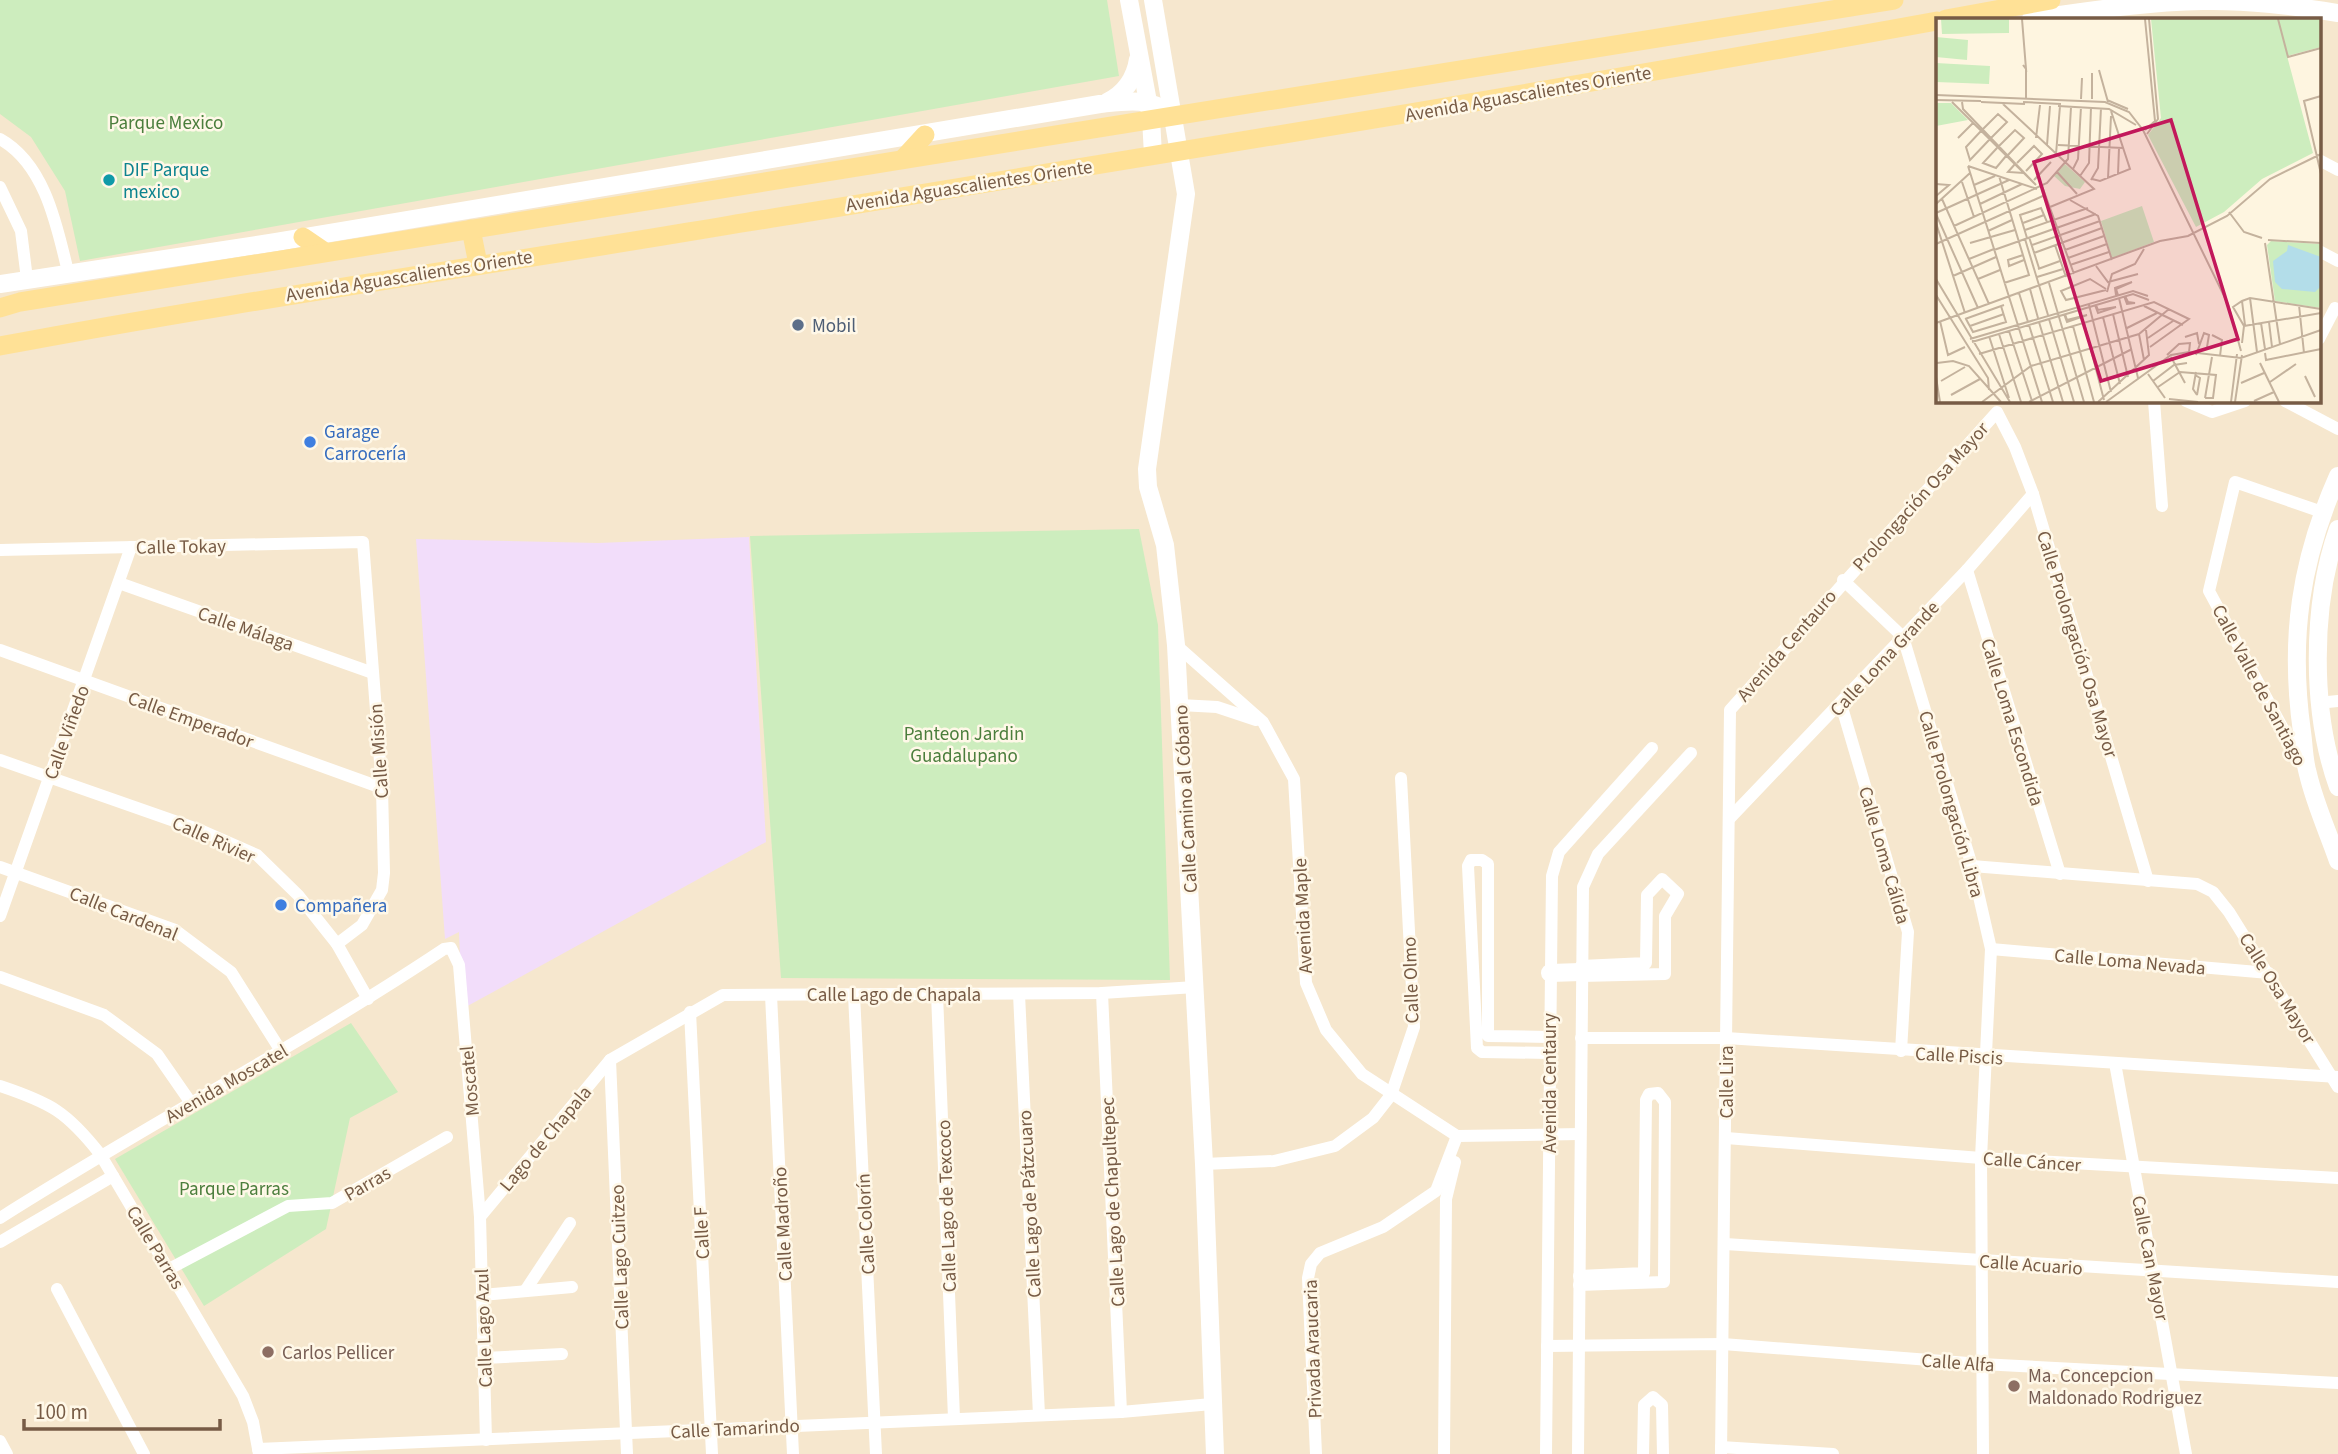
<svg xmlns="http://www.w3.org/2000/svg" width="2338" height="1454" font-family="'Source Sans 3',sans-serif">
	<rect width="100%" height="100%" fill="#fef5e0"/>
	<path fill="#f6e7ce" fill-rule="evenodd" d="M 0,0 L 2338,0 L 2338,1454 L 0,1454 ZM 1937,19 L 2319,19 L 2319,401 L 1937,401 Z"/>
	<path fill="#f2ddfa" d="M 749,537 L 766,842 L 462,1009 L 459,932 L 445,939 L 416,539 L 598,543 Z"/>
	<g fill="#cdedbe">
		<path d="M 0,0 L 1107,0 L 1119,76 L 80,261 L 65,191 L 31,137 L 0,114 Z"/>
		<path d="M 1139,529 L 1158,625 L 1170,980 L 781,978 L 750,536 Z"/>
		<path d="M 351,1023 L 398,1092 L 350,1118 L 326,1229 L 204,1306 L 115,1159 Z"/>
	</g>
	<g fill="none" stroke-linecap="round" stroke-linejoin="round">
		<g stroke="#fff" stroke-width="12">
			<path d="M 0,139 C 45,164 57,226 68,272"/>
			<path d="M 2319,160 L 2338,170"/>
			<path d="M 0,187 L 21,231 L 27,279"/>
			<path d="M 2319,251 L 2338,261"/>
			<path d="M 2319,339 L 2335,308"/>
			<path d="M 2154,401 L 2162,506"/>
			<path d="M 2186,401 L 2212,412 L 2245,401"/>
			<path d="M 2285,401 L 2338,429"/>
			<path d="M 0,550 L 363,542 L 382,788 L 384,873 L 382,890 L 362,925 L 337,944"/>
			<path d="M 1967,570 L 2060,874"/>
			<path d="M 1843,580 L 1903,637 L 1972,866 L 1991,949 L 1981,1158 L 1983,1454"/>
			<path d="M 119,583 L 373,673"/>
			<path d="M 1176,645 L 1263,722 L 1294,779 L 1306,983 L 1326,1030 L 1362,1074 L 1457,1136 L 1580,1134"/>
			<path d="M 0,650 L 382,788"/>
			<path d="M 2318,703 L 2338,701"/>
			<path d="M 1841,704 L 1908,932 L 1901,1051"/>
			<path d="M 1180,705 L 1217,707 L 1256,720"/>
			<path d="M 0,760 L 200,830 L 257,855 L 298,895 L 337,944 L 368,999"/>
			<path d="M 2302,764 L 2209,591 L 2235,482 L 2322,512"/>
			<path d="M 1730,818 L 1967,570 L 2033,494"/>
			<path d="M 1972,866 L 2197,884 L 2213,892 L 2229,912 L 2338,1087"/>
			<path d="M 0,867 L 175,930 L 231,972 L 281,1051"/>
			<path d="M 0,916 L 131,547"/>
			<path d="M 1991,949 L 2269,973"/>
			<path d="M 1581,976 L 1665,974 L 1665,916 L 1678,894 L 1662,879 L 1647,895 L 1646,963 L 1581,966"/>
			<path d="M 0,977 L 104,1015 L 157,1054 L 191,1103"/>
			<path d="M 1102,993 L 1121,1412"/>
			<path d="M 854,994 L 876,1454"/>
			<path d="M 937,994 L 954,1418"/>
			<path d="M 1019,994 L 1039,1415"/>
			<path d="M 771,995 L 793,1454"/>
			<path d="M 690,1012 L 712,1454"/>
			<path d="M 1549,1037 L 1488,1036 L 1488,864 L 1482,860 L 1471,860 L 1468,866 L 1477,1048 L 1482,1052 L 1550,1053"/>
			<path d="M 1581,1038 L 1726,1038 L 2338,1077"/>
			<path d="M 610,1060 L 627,1454"/>
			<path d="M 2115,1063 L 2186,1454"/>
			<path d="M 0,1086 C 51,1103 67,1112 100,1154 L 243,1396 L 253,1422 L 259,1454"/>
			<path d="M 1726,1138 L 1981,1158 L 2338,1178"/>
			<path d="M 1204,1164 L 1274,1161 L 1335,1146 L 1373,1118 L 1391,1095 L 1414,1027 L 1401,778"/>
			<path d="M 480,1217 L 610,1060 L 723,995 L 1102,993 L 1195,987"/>
			<path d="M 0,1218 C 146,1125 300,1045 444,949 L 451,948 L 459,965 L 480,1217 L 486,1440"/>
			<path d="M 0,1242 L 113,1176"/>
			<path d="M 1725,1244 L 2338,1282"/>
			<path d="M 169,1269 L 288,1206 L 332,1203 L 447,1137"/>
			<path d="M 1579,1285 L 1664,1282 L 1665,1102 L 1658,1093 L 1649,1094 L 1646,1100 L 1644,1273 L 1579,1276"/>
			<path d="M 57,1289 L 144,1454"/>
			<path d="M 525,1291 L 570,1223"/>
			<path d="M 482,1295 L 572,1287"/>
			<path d="M 1547,1346 L 1723,1344 L 1981,1364 L 2338,1383"/>
			<path d="M 484,1358 L 562,1354"/>
			<path d="M 0,1441 L 7,1454"/>
			<path d="M 1721,1447 L 1833,1454"/>
			<path d="M 258,1449 L 1121,1412 L 1212,1404"/>
			<path d="M 1316,1454 L 1308,1278 L 1311,1264 L 1320,1253 L 1383,1227 L 1436,1191 L 1457,1136"/>
			<path d="M 1444,1454 L 1446,1199 L 1455,1162"/>
			<path d="M 1546,1454 L 1552,876 L 1559,852 L 1652,748"/>
			<path d="M 1578,1454 L 1583,887 L 1598,854 L 1691,753"/>
			<path d="M 1643,1454 L 1644,1405 L 1653,1397 L 1662,1405 L 1663,1454"/>
			<path d="M 1721,1454 L 1730,710 L 1997,412 L 2015,447 L 2033,494 L 2148,881"/>
		</g>
		<g stroke="#fff" stroke-width="18">
			<path d="M 1129,0 L 1151,118 L 1153,155"/>
			<path d="M 1153,0 L 1186,194 L 1147,469 L 1148,487 L 1165,545 L 1176,645 L 1204,1164 L 1215,1454"/>
			<path d="M 2031,19 C 2088,11 2145,2 2203,1 C 2248,0 2293,6 2338,13"/>
			<path d="M 1107,102 C 1125,93 1135,79 1138,59"/>
			<path d="M 0,284 L 276,242 L 1100,104 C 1127,101 1148,97 1172,114"/>
			<path d="M 2338,476 C 2300,561 2289,639 2302,732 C 2304,746 2304,761 2308,774 C 2315,804 2328,832 2338,861"/>
			<path d="M 2338,529 C 2311,605 2311,712 2338,787"/>
			<path d="M 1550,973 L 1581,972"/>
		</g>
		<g stroke="#ffe196" stroke-width="19">
			<path d="M 1946,19 L 2051,0"/>
			<path d="M 903,159 L 925,135"/>
			<path d="M 471,229 L 478,264"/>
			<path d="M 303,237 L 325,252"/>
			<path d="M 0,308 L 20,302 L 1894,0"/>
			<path d="M 0,346 C 243,300 487,266 730,225 C 1133,159 1536,94 1937,21"/>
		</g>
	</g>
	<circle fill="#0f9aa8" stroke="#fff8e8" stroke-width="2.5" cx="109" cy="180" r="7"/>
	<circle fill="#5c6f8a" stroke="#fff8e8" stroke-width="2.5" cx="798" cy="325" r="7"/>
	<g fill="#3f7fe0" stroke="#fff8e8" stroke-width="2.5">
		<circle cx="310" cy="442" r="7"/>
		<circle cx="281" cy="905" r="7"/>
	</g>
	<g fill="#8d6e63" stroke="#fff8e8" stroke-width="2.5">
		<circle cx="268" cy="1352" r="7"/>
		<circle cx="2014" cy="1386" r="7"/>
	</g>
	<g text-anchor="middle" stroke-width="5" stroke-linejoin="round" paint-order="stroke">
		<g font-size="19" fill="#775b45" stroke="#fff8e8">
			<text transform="translate(1528 93) rotate(-10)" y="7">Avenida Aguascalientes Oriente</text>
			<text transform="translate(969 185) rotate(-9)" y="7">Avenida Aguascalientes Oriente</text>
			<text transform="translate(409 275) rotate(-9)" y="7">Avenida Aguascalientes Oriente</text>
			<text transform="translate(1920 496) rotate(-48)" y="7">Prolongación Osa Mayor</text>
			<text transform="translate(181 546) rotate(-1)" y="7">Calle Tokay</text>
			<text transform="translate(246 628) rotate(19)" y="7">Calle Málaga</text>
			<text transform="translate(2078 644) rotate(73)" y="7">Calle Prolongación Osa Mayor</text>
			<text transform="translate(1786 645) rotate(-49)" y="7">Avenida Centauro</text>
			<text transform="translate(1884 658) rotate(-47)" y="7">Calle Loma Grande</text>
			<text transform="translate(2260 685) rotate(62)" y="7">Calle Valle de Santiago</text>
			<text transform="translate(191 719) rotate(20)" y="7">Calle Emperador</text>
			<text transform="translate(2013 722) rotate(73)" y="7">Calle Loma Escondida</text>
			<text transform="translate(66 732) rotate(-70)" y="7">Calle Viñedo</text>
			<text transform="translate(378 751) rotate(-94)" y="7">Calle Misión</text>
			<text transform="translate(1185 799) rotate(-93)" y="7">Calle Camino al Cóbano</text>
			<text transform="translate(1952 804) rotate(74)" y="7">Calle Prolongación Libra</text>
			<text transform="translate(214 839) rotate(24)" y="7">Calle Rivier</text>
			<text transform="translate(1885 855) rotate(74)" y="7">Calle Loma Cálida</text>
			<text transform="translate(124 913) rotate(22)" y="7">Calle Cardenal</text>
			<text transform="translate(1302 916) rotate(-93)" y="7">Avenida Maple</text>
			<text transform="translate(2130 961) rotate(5)" y="7">Calle Loma Nevada</text>
			<text transform="translate(1410 980) rotate(-92)" y="7">Calle Olmo</text>
			<text transform="translate(2278 988) rotate(58)" y="7">Calle Osa Mayor</text>
			<text x="894" y="1001">Calle Lago de Chapala</text>
			<text transform="translate(1959 1055) rotate(3)" y="7">Calle Piscis</text>
			<text transform="translate(469 1081) rotate(-95)" y="7">Moscatel</text>
			<text transform="translate(1726 1082) rotate(-90)" y="7">Calle Lira</text>
			<text transform="translate(226 1083) rotate(-30)" y="7">Avenida Moscatel</text>
			<text transform="translate(1549 1083) rotate(-90)" y="7">Avenida Centaury</text>
			<text transform="translate(545 1138) rotate(-50)" y="7">Lago de Chapala</text>
			<text transform="translate(2032 1161) rotate(4)" y="7">Calle Cáncer</text>
			<text transform="translate(367 1183) rotate(-30)" y="7">Parras</text>
			<text transform="translate(1112 1202) rotate(-93)" y="7">Calle Lago de Chapultepec</text>
			<text transform="translate(1029 1204) rotate(-93)" y="7">Calle Lago de Pátzcuaro</text>
			<text transform="translate(946 1206) rotate(-92)" y="7">Calle Lago de Texcoco</text>
			<text transform="translate(782 1224) rotate(-93)" y="7">Calle Madroño</text>
			<text transform="translate(865 1224) rotate(-93)" y="7">Calle Colorín</text>
			<text transform="translate(701 1233) rotate(-93)" y="7">Calle F</text>
			<text transform="translate(156 1247) rotate(59)" y="7">Calle Parras</text>
			<text transform="translate(619 1257) rotate(-92)" y="7">Calle Lago Cuitzeo</text>
			<text transform="translate(2151 1258) rotate(79)" y="7">Calle Can Mayor</text>
			<text transform="translate(2031 1264) rotate(4)" y="7">Calle Acuario</text>
			<text transform="translate(483 1328) rotate(-92)" y="7">Calle Lago Azul</text>
			<text transform="translate(1312 1349) rotate(-92)" y="7">Privada Araucaria</text>
			<text transform="translate(1958 1362) rotate(4)" y="7">Calle Alfa</text>
			<text transform="translate(735 1428) rotate(-3)" y="7">Calle Tamarindo</text>
		</g>
		<g font-size="19" fill="#4b7e3c" stroke="#fff8e8">
			<text x="166" y="129">Parque Mexico</text>
			<text x="964" y="740">Panteon Jardin<tspan x="964" dy="22">Guadalupano</tspan></text>
			<text x="234" y="1195">Parque Parras</text>
		</g>
		<g font-size="19" fill="#0d838f" stroke="#fff8e8" text-anchor="start">
			<text x="123" y="176">DIF Parque<tspan x="123" dy="22">mexico</tspan></text>
		</g>
		<g font-size="19" fill="#4e5e75" stroke="#fff8e8" text-anchor="start">
			<text x="812" y="332">Mobil</text>
		</g>
		<g font-size="19" fill="#366cbe" stroke="#fff8e8" text-anchor="start">
			<text x="324" y="438">Garage<tspan x="324" dy="22">Carrocería</tspan></text>
			<text x="295" y="912">Compañera</text>
		</g>
		<g font-size="19" fill="#785e54" stroke="#fff8e8" text-anchor="start">
			<text x="282" y="1359">Carlos Pellicer</text>
			<text x="2028" y="1382">Ma. Concepcion<tspan x="2028" dy="22">Maldonado Rodriguez</tspan></text>
		</g>
	</g>
	<g transform="translate(1936 18)">
		<rect width="385" height="385" fill="#fef5e0"/>
		<path d="M 5,1 L 73,1 L 73,15 L 6,16 ZM 215,1 L 385,1 L 385,29 L 351,38 L 377,135 L 326,161 L 288,194 L 260,209 L 212,117 L 225,100 ZM 0,19 L 32,22 L 31,42 L 0,39 ZM 0,45 L 54,48 L 53,66 L 0,64 ZM 0,85 L 15,85 L 32,102 L 0,108 ZM 129,146 L 149,164 L 144,171 L 129,168 L 118,158 ZM 206,188 L 218,224 L 176,240 L 165,203 ZM 335,223 L 385,226 L 385,290 L 339,283 L 331,227 Z" fill="#cdedbe"/>
		<path d="M 352,227 L 385,239 L 385,268 L 379,274 L 346,271 L 339,264 L 337,243 L 351,233 Z" fill="#b3dde9"/>
		<path fill="none" stroke="#c4b29d" stroke-width="2" d="M 86,1 L 90,51 L 87,47M 209,1 L 219,103 L 209,112M 342,1 L 352,39 L 385,30M 90,51 L 90,80M 163,52 L 172,84M 0,77 L 169,84 L 193,94 L 207,112 L 292,286 L 305,333M 385,78 L 368,83 L 385,156M 145,81 L 146,60M 156,81 L 156,55M 0,82 L 45,83M 171,82 L 192,91M 16,84 L 100,167 L 27,91 L 26,84M 45,84 L 89,86M 87,84 L 125,86M 67,86 L 158,171 L 114,189M 122,88 L 173,91 L 200,107M 47,111 L 62,96 L 71,104 L 55,120M 45,113 L 30,129 L 34,142 L 54,121M 211,116 L 222,101 L 213,1M 22,120 L 37,105M 100,120 L 104,87M 111,127 L 114,88M 122,127 L 187,130M 63,128 L 79,112 L 88,120 L 72,137M 61,130 L 47,145 L 60,150 L 70,138M 120,136 L 124,88M 81,145 L 98,128 L 106,136 L 90,153M 79,146 L 72,154 L 88,155M 32,148 L 106,384M 32,148 L 101,171M 137,151 L 142,141 L 145,89M 121,154 L 141,176M 182,156 L 183,130M 63,158 L 93,257 L 68,265M 144,158 L 153,145 L 155,89M 172,160 L 175,98M 156,161 L 164,163 L 194,151 L 175,93M 98,162 L 115,144M 155,162 L 162,150 L 165,90M 26,164 L 38,199M 0,166 L 13,167 L 0,178M 38,167 L 59,158M 106,168 L 138,256M 6,181 L 53,286M 134,182 L 162,198 L 176,242M 0,186 L 34,155M 44,186 L 86,166M 293,194 L 308,214 L 326,220M 0,195 L 73,162M 0,196 L 42,290M 0,205 L 29,295M 87,205 L 108,197M 18,208 L 111,165 L 132,141 L 135,89M 89,212 L 152,190M 52,213 L 76,202M 93,219 L 103,250M 91,220 L 84,197 L 105,190 L 111,204M 89,221 L 112,297M 332,222 L 385,225M 34,225 L 79,212M 329,225 L 344,326M 0,226 L 109,177M 96,227 L 164,203M 119,227 L 130,259M 58,232 L 160,196M 129,232 L 168,218M 98,235 L 166,210M 87,237 L 72,242 L 73,248 L 88,242M 132,240 L 171,226M 33,241 L 58,231M 134,247 L 173,234M 160,248 L 172,264 L 202,256M 102,251 L 124,243M 17,258 L 60,239M 101,259 L 127,251M 0,261 L 74,384M 42,261 L 64,252M 113,265 L 148,384M 94,271 L 102,300M 170,271 L 154,261 L 125,273 L 130,282 L 170,272M 171,274 L 176,256 L 199,246 L 208,231M 83,275 L 92,304M 0,277 L 52,360 L 53,372M 180,277 L 179,270 L 196,264 L 180,271 L 182,277M 188,278 L 191,286 L 199,285 L 192,284 L 189,278M 183,280 L 202,360M 314,280 L 321,334M 306,283 L 309,307M 153,287 L 175,374M 159,287 L 162,295 L 180,289 L 162,292 L 160,287M 363,287 L 368,335M 208,288 L 247,307M 128,296 L 131,304 L 151,297 L 131,302 L 129,296M 177,296 L 192,359M 167,299 L 184,366M 29,301 L 68,287M 30,301 L 37,314 L 70,304 L 65,288M 113,301 L 138,384M 4,303 L 12,337 L 29,329M 103,304 L 127,384M 333,304 L 336,329M 0,305 L 224,223 L 252,218 L 291,198 L 334,161 L 385,136M 148,305 L 168,382M 325,305 L 329,331M 93,307 L 117,384M 34,308 L 68,296M 137,308 L 158,384M 308,308 L 385,295M 191,310 L 221,295M 73,313 L 96,383M 63,316 L 85,384M 203,316 L 208,342M 276,317 L 286,322 L 284,338M 53,318 L 73,380M 249,319 L 261,315 L 263,326M 212,320 L 237,303M 34,321 L 197,273 L 212,278M 36,324 L 197,276 L 213,282M 306,325 L 308,308 L 297,289 L 306,283 L 314,280 L 385,291M 329,335 L 330,342 L 385,331M 43,336 L 218,284 L 253,301 L 214,329M 231,337 L 243,326 L 254,325 L 253,334M 260,337 L 268,315 L 273,317 L 271,329M 235,339 L 249,365M 1,345 L 17,343 L 33,348 L 65,384M 324,345 L 343,384M 260,354 L 257,371 L 261,377M 212,356 L 229,380M 259,357 L 264,360 L 261,377M 369,358 L 379,379M 0,359 L 4,384M 5,363 L 29,349M 217,363 L 238,347 L 251,345M 334,364 L 360,346M 305,365 L 328,355M 222,369 L 244,354 L 280,357 L 277,380 L 269,380M 15,377 L 44,361M 269,380 L 276,339M 233,381 L 262,384M 318,383 L 338,374M 46,384 L 95,348 L 203,316 L 233,291M 93,384 L 196,331M 162,384 L 213,337 L 210,312M 170,384 L 235,337 L 253,334 L 305,340 L 385,312M 295,384 L 301,336M 299,384 L 306,337"/>
		<path fill="#c2185b" fill-opacity="0.15" stroke="#c2185b" stroke-width="3.5" d="M 235,102 L 302,321 L 165,363 L 98,144 Z"/>
		<rect width="385" height="385" fill="none" stroke="#775b45" stroke-width="3.5"/>
	</g>
	<path d="M24 1419v10h196v-10" fill="none" stroke="#775b45" stroke-width="3.5"/>
	<text x="35" y="1419" font-size="21" fill="#775b45" stroke="#fff8e8" stroke-width="5" paint-order="stroke">100 m</text>
</svg>
